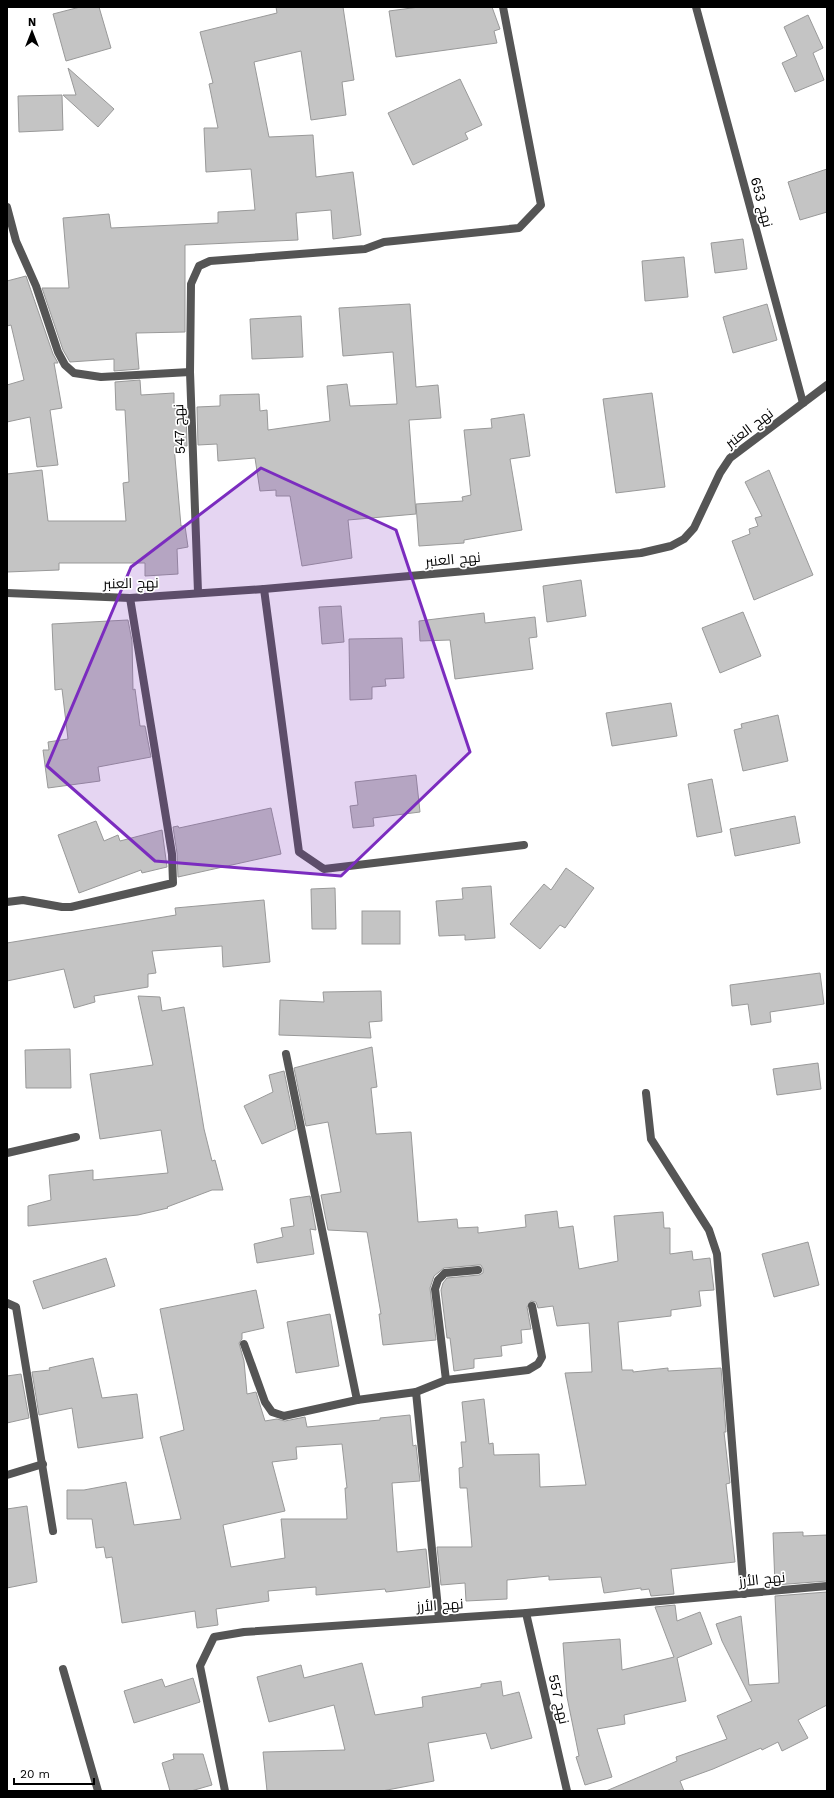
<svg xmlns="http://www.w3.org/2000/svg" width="834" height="1798" font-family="'Work Sans',Cairo,sans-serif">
	<rect width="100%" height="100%" fill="#fff"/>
	<g fill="#c4c4c4" stroke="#999" fill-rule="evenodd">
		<path d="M 80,7 L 99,7 L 111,48 L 66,61 L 53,14 Z"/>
		<path d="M 276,7 L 343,7 L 354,80 L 342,82 L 346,115 L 311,120 L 301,51 L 254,62 L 269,137 L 313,135 L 316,177 L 353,172 L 361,235 L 333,239 L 331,210 L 296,213 L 298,240 L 185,245 L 185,332 L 136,333 L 139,369 L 114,371 L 114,359 L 70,362 L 63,350 L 42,288 L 69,288 L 63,218 L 109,214 L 111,228 L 218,223 L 218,212 L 255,210 L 251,169 L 206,172 L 204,128 L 218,128 L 209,84 L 213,83 L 200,32 L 277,13 Z"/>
		<path d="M 419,7 L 492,7 L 500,29 L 494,31 L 497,43 L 396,57 L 389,11 Z"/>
		<path d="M 808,15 L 823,48 L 813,53 L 824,80 L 795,92 L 782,63 L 797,56 L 784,27 Z"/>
		<path d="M 68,68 L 114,109 L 98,127 L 63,95 L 76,95 Z"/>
		<path d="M 460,79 L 482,125 L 465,133 L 468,139 L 413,165 L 388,113 Z"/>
		<path d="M 62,95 L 63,130 L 19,132 L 18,96 Z"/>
		<path d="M 827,169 L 827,212 L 800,220 L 788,182 Z"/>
		<path d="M 743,239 L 747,269 L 715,273 L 711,243 Z"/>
		<path d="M 684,257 L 688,297 L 645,301 L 642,261 Z"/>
		<path d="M 26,276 L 53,354 L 58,363 L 54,363 L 62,408 L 50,410 L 58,465 L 37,467 L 30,417 L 7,422 L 7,385 L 24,380 L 11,325 L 7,326 L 7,281 Z"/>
		<path d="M 410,304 L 416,387 L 438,385 L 441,418 L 409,420 L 416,514 L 348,520 L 352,558 L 302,566 L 290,496 L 276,496 L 276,490 L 260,491 L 255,458 L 218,461 L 217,444 L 198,445 L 197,407 L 220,406 L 220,395 L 259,394 L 260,411 L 267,410 L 268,430 L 330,421 L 327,386 L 347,384 L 350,406 L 397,404 L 393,352 L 343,356 L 339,308 Z"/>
		<path d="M 767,304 L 777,340 L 733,353 L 723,317 Z"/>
		<path d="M 301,316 L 303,357 L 252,359 L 250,319 Z"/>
		<path d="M 140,380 L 141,395 L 174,393 L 174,408 L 186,408 L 187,446 L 174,446 L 181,526 L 185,526 L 188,547 L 177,549 L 178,574 L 145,576 L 145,563 L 59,563 L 59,570 L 7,572 L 7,474 L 42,470 L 48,521 L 126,521 L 123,483 L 129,482 L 125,410 L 116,410 L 115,382 Z"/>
		<path d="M 652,393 L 665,487 L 616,493 L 603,399 Z"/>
		<path d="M 524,414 L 530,456 L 510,459 L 522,530 L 464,540 L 464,543 L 419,546 L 416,504 L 463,501 L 462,497 L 471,495 L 464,430 L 492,428 L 491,419 Z"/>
		<path d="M 769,470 L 813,575 L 754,600 L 732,541 L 750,534 L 749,529 L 758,526 L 755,518 L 762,516 L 745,482 Z"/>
		<path d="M 581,580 L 586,616 L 547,622 L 543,586 Z"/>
		<path d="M 341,606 L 344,642 L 322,644 L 319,607 Z"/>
		<path d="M 743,612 L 761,656 L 720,673 L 702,628 Z"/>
		<path d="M 484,613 L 485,623 L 535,617 L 537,637 L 529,638 L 533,669 L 455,679 L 450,640 L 420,641 L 419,621 Z"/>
		<path d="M 128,620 L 132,641 L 133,690 L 135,689 L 140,726 L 145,726 L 151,757 L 98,767 L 100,781 L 48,788 L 43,750 L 49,750 L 48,742 L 68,739 L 62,689 L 55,690 L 52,624 Z"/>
		<path d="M 402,638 L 404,678 L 385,679 L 386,686 L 372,687 L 372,699 L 350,700 L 349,639 Z"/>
		<path d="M 671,703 L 677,736 L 612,746 L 606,713 Z"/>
		<path d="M 778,715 L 788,761 L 743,771 L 734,730 L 742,728 L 741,724 Z"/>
		<path d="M 416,775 L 420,812 L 373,818 L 374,826 L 353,828 L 350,806 L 358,805 L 355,782 Z"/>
		<path d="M 712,779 L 722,832 L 697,837 L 688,784 Z"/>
		<path d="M 271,808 L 281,854 L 178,877 L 177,853 L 173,827 L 178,826 L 179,828 Z"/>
		<path d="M 795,816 L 800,843 L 735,856 L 730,829 Z"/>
		<path d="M 96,821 L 104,841 L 118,835 L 120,841 L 162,830 L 167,867 L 142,873 L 141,870 L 79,893 L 58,835 Z"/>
		<path d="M 566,868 L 594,888 L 565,928 L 560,925 L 540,949 L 510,924 L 544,884 L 551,890 Z"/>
		<path d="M 491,886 L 495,938 L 465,940 L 465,935 L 439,936 L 436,901 L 463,899 L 462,888 Z"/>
		<path d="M 335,888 L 336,929 L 312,929 L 311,889 Z"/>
		<path d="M 264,900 L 270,962 L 223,967 L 222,946 L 152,951 L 156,973 L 148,974 L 148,987 L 94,996 L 95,1002 L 74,1008 L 64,969 L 7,981 L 7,943 L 176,915 L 175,908 Z"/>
		<rect x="362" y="911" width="38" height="33"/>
		<path d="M 820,973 L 824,1004 L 770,1012 L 771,1022 L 751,1025 L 748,1004 L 732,1006 L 730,985 Z"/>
		<path d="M 381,991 L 382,1021 L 369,1022 L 371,1038 L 279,1035 L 280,1000 L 324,1002 L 323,992 Z"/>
		<path d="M 138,996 L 160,997 L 162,1011 L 184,1007 L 204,1129 L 212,1161 L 215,1160 L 223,1190 L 212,1190 L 167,1207 L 168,1208 L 138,1215 L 28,1226 L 28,1206 L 51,1200 L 49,1175 L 93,1170 L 93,1180 L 168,1173 L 161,1130 L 100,1139 L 90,1074 L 153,1065 Z"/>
		<path d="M 372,1047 L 377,1087 L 371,1088 L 376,1134 L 411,1132 L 418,1222 L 457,1219 L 458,1228 L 478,1227 L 478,1233 L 526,1227 L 525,1215 L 557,1211 L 559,1228 L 573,1226 L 579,1269 L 618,1261 L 614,1216 L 663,1212 L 664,1228 L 670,1228 L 670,1254 L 692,1251 L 693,1260 L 710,1258 L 714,1290 L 699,1291 L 701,1306 L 671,1310 L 671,1316 L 618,1322 L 622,1370 L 633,1370 L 633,1372 L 668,1368 L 668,1371 L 721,1368 L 726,1432 L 724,1432 L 730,1483 L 726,1484 L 735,1562 L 671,1569 L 674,1594 L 651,1596 L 649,1589 L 641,1590 L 641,1588 L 604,1593 L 601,1577 L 549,1580 L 549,1576 L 507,1580 L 507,1599 L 466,1601 L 465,1583 L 441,1585 L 437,1547 L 472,1547 L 467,1488 L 460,1488 L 459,1468 L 463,1467 L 461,1442 L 466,1442 L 462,1402 L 484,1399 L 489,1444 L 493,1443 L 494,1455 L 539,1454 L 540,1487 L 586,1485 L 565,1373 L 592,1372 L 589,1323 L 557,1326 L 553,1306 L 538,1308 L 536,1302 L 531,1301 L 527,1307 L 531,1329 L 521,1330 L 522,1343 L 501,1346 L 502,1356 L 474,1359 L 474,1368 L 454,1371 L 450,1338 L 447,1338 L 441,1290 L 443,1283 L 447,1278 L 479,1275 L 483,1273 L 483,1269 L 481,1265 L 478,1265 L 444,1268 L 434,1276 L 430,1288 L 436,1340 L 383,1345 L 379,1314 L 381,1314 L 367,1232 L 328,1230 L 321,1195 L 341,1192 L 328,1122 L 306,1126 L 294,1068 Z"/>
		<path d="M 70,1049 L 71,1088 L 26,1088 L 25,1050 Z"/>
		<path d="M 818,1063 L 821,1089 L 777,1095 L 773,1069 Z"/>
		<path d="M 284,1071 L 296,1129 L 262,1144 L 244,1106 L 273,1092 L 269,1075 Z"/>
		<path d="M 310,1196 L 316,1230 L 310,1229 L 314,1254 L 257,1263 L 254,1244 L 283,1237 L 281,1228 L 294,1226 L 290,1199 Z"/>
		<path d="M 808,1242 L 819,1285 L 774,1297 L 762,1254 Z"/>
		<path d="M 106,1258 L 115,1286 L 43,1309 L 33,1281 Z"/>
		<path d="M 256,1290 L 264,1328 L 242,1333 L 242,1339 L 239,1343 L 244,1361 L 247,1394 L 256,1392 L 265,1421 L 277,1419 L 285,1421 L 305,1417 L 307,1427 L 380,1420 L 380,1418 L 410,1415 L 413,1446 L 416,1445 L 420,1481 L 392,1483 L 397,1552 L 426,1549 L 430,1587 L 386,1592 L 385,1589 L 316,1595 L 316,1587 L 268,1591 L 269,1601 L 216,1609 L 218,1625 L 197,1628 L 195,1611 L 122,1623 L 112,1557 L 106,1558 L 104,1547 L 96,1548 L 92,1519 L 67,1519 L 67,1490 L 84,1490 L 126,1482 L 134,1525 L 181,1519 L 160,1437 L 184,1430 L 160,1309 ZM 342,1444 L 347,1488 L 345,1488 L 347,1519 L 281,1519 L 285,1558 L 231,1567 L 223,1525 L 285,1511 L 272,1462 L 297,1459 L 296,1447 Z"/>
		<path d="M 330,1314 L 339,1366 L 296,1373 L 287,1322 Z"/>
		<path d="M 93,1358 L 102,1398 L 137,1394 L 143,1438 L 78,1448 L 72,1408 L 39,1415 L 32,1372 L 50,1370 L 49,1368 Z"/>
		<path d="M 21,1374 L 29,1418 L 7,1423 L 7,1376 Z"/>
		<path d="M 27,1506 L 37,1582 L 7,1588 L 7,1509 Z"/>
		<path d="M 803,1532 L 803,1536 L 827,1535 L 827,1581 L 775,1585 L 773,1533 Z"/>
		<path d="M 827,1592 L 827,1705 L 798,1720 L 808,1738 L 782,1751 L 778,1742 L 762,1750 L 761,1748 L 713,1769 L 680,1781 L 684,1791 L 606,1791 L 677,1761 L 676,1757 L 727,1739 L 717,1716 L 752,1701 L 722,1641 L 716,1624 L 741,1616 L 749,1685 L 779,1683 L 775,1596 Z"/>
		<path d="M 675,1605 L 677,1621 L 700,1612 L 712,1644 L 677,1658 L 686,1701 L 624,1715 L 625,1724 L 597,1729 L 612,1777 L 585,1785 L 576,1757 L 579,1756 L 567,1697 L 563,1643 L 620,1639 L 622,1670 L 674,1657 L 655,1607 Z"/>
		<path d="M 362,1663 L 375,1715 L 423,1707 L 422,1697 L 481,1687 L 481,1684 L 501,1681 L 503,1696 L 519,1692 L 532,1738 L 491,1749 L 486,1733 L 428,1743 L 434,1781 L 382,1791 L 267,1791 L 263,1752 L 345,1750 L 334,1705 L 269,1722 L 257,1677 L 301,1665 L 304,1678 Z"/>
		<path d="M 193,1678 L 200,1702 L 134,1723 L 124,1691 L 162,1679 L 165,1687 Z"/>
		<path d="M 173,1754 L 203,1754 L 212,1785 L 191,1791 L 170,1791 L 162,1763 L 174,1759 Z"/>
	</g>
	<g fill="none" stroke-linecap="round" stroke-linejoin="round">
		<g stroke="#555" stroke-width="8">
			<path d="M 696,7 L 803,403"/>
			<path d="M 7,207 L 16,241 L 36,286 L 58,352 L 65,365 L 74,373 L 101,377 L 190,372"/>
			<path d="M 264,589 L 299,852 L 324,869 L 524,845"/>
			<path d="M 198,592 L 190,372 L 191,284 L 199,266 L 210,261 L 365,249 L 384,242 L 519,228 L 541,205 L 503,7"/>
			<path d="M 7,593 L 130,598 L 264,589 L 488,569 L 641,553 L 671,546 L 684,539 L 694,528 L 720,473 L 730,458 L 827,385"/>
			<path d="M 7,902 L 23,900 L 62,907 L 71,907 L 173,883 L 172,854 L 130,598"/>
			<path d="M 286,1054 L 357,1400 L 416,1392 L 439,1618"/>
			<path d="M 646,1093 L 651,1139 L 709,1230 L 717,1254 L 744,1594"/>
			<path d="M 7,1153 L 76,1137"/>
			<path d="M 7,1303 L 16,1307 L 53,1531"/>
			<path d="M 244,1344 L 265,1402 L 272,1412 L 284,1416 L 357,1400"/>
			<path d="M 446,1380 L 435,1289 L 438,1280 L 445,1273 L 478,1270"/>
			<path d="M 416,1392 L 446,1380 L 528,1370 L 538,1364 L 542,1357 L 532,1306"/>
			<path d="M 7,1475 L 43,1464"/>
			<path d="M 526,1613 L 567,1791"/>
			<path d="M 63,1669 L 98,1791"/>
			<path d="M 225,1791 L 200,1666 L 214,1637 L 244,1632 L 526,1613 L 827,1586"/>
		</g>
	</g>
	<path fill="#7b2cbf" fill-opacity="0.2" stroke="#7b2cbf" stroke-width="3" stroke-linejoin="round" d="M 261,468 L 396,530 L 470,752 L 341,876 L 155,861 L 47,766 L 131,567 Z"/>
	<g text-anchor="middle" stroke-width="3.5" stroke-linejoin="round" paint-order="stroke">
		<g font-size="14" fill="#000" stroke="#fff">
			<text transform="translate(762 202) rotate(75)" y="5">نهج 653</text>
			<text transform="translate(749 428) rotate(-37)" y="5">نهج العنبر</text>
			<text transform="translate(179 429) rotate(-92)" y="5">نهج 547</text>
			<text transform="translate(453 559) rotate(-5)" y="5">نهج العنبر</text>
			<text transform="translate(131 583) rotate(-1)" y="5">نهج العنبر</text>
			<text transform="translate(762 1579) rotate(-6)" y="5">نهج الأرز</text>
			<text transform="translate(440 1605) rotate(-4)" y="5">نهج الأرز</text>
			<text transform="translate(559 1699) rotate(77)" y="5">نهج 557</text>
		</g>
	</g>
	<rect width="834" height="1798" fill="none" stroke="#000000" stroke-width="16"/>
	<g transform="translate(32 32)" stroke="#ffffff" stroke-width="3" paint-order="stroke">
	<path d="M0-3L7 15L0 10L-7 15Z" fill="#000000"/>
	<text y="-6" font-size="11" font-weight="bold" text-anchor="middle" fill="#000000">N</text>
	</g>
	<path d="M14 1778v6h80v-6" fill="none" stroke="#000000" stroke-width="2"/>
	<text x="20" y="1778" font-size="12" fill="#000000" stroke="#ffffff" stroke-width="3" paint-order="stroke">20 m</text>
</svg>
